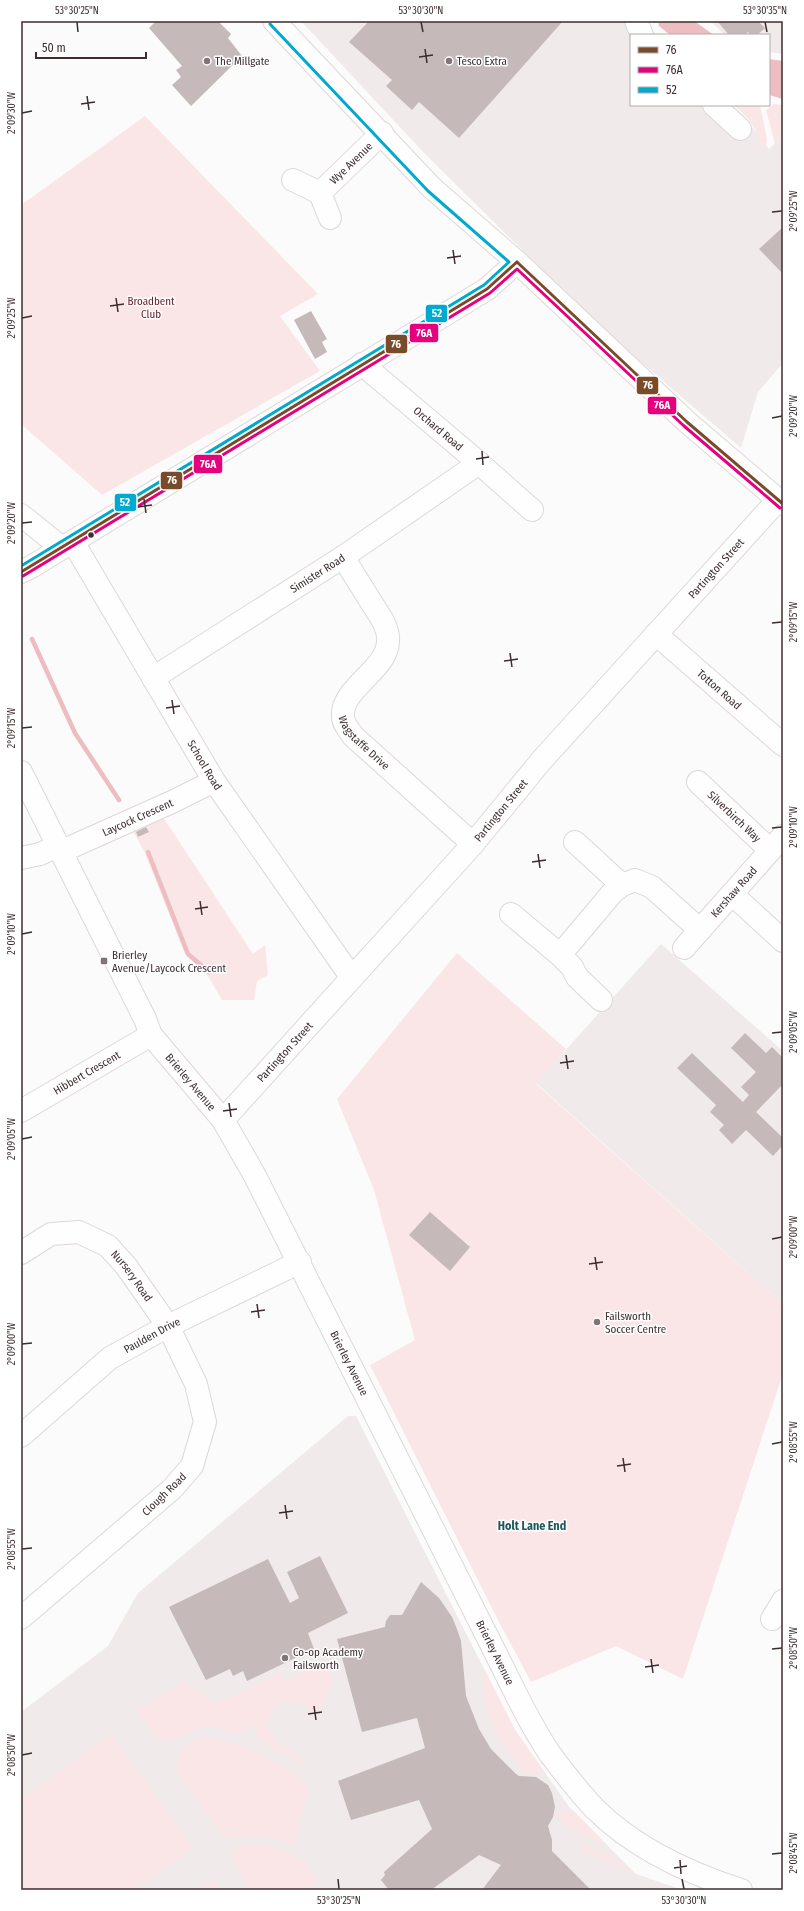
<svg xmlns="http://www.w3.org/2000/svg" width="804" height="1911" font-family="'Fira Sans Condensed',sans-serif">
	<rect width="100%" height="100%" fill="#fbfbfb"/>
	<g fill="#f0eaea">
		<path d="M 301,21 L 641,21 L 657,35 L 631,35 L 631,105 L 731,105 L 747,120 L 769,149 L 783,136 L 783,363 L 758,392 L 741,448 L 598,325 L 426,155 Z"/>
		<path d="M 710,21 L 783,21 L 783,54 L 769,52 L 769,35 L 725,35 Z"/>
		<path d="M 661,944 L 783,1051 L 783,1304 L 536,1083 Z"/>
		<path d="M 348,1416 L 356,1416 L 515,1730 L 570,1808 L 636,1874 L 683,1890 L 21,1890 L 21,1712 L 108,1646 L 138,1593 Z"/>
	</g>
	<g fill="#fae6e7">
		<path d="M 774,104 L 783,105 L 783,136 L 775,144 L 766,110 Z"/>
		<path d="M 734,105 L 760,105 L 767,139 L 766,145 L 764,147 L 760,146 C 758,127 747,117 734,105 Z"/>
		<path d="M 145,116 L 318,294 L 280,316 L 320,371 L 102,495 L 21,424 L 21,205 Z"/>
		<path d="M 163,817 L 253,954 L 265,945 L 268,975 L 257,981 L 254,1000 L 222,1000 L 208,976 L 185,954 L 144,851 L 133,831 Z"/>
		<path d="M 457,953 L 566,1049 L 536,1084 L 783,1304 L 783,1373 L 683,1679 L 616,1646 L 531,1682 L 498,1620 L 370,1365 L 415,1340 L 374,1190 L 337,1099 Z"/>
		<path d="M 327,1661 L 334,1684 L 325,1695 L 327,1699 L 322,1703 L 324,1706 L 313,1714 C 310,1711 308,1707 304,1705 C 284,1690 256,1717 273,1738 C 281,1747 294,1754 304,1760 L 301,1764 L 280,1751 L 279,1754 L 267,1745 L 261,1737 L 257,1737 L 256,1730 L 253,1726 L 248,1726 L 238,1734 C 227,1730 217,1727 206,1728 C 191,1729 170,1745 157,1739 L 137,1711 L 184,1681 L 215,1704 L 281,1673 L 286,1682 Z"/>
		<path d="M 485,1670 L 515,1730 L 545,1773 L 536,1772 L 534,1775 L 525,1773 C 516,1761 506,1749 498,1736 C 488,1721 481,1688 485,1670 Z"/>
		<path d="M 111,1734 L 193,1848 L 135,1890 L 21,1890 L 21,1799 Z"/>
		<path d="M 200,1738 C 235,1736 271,1762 301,1778 L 308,1788 L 295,1846 C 283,1841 268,1836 255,1836 C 244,1836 233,1840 223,1836 L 177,1772 C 175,1753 184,1745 200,1738 Z"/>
		<path d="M 573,1810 L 607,1845 C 590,1838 561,1830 555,1811 Z"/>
		<path d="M 582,1843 L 611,1857 L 636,1874 L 582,1851 Z"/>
		<path d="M 249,1844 C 267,1845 288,1849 302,1861 C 308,1866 313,1874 318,1881 L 305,1890 L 251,1890 L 231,1859 L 233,1848 Z"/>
		<path d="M 214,1879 L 221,1890 L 198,1890 Z"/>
	</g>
	<g fill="#edbdc1">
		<path d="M 658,21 L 694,21 L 714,35 L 670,35 L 659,26 Z"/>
		<path d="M 769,59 L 783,61 L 783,99 L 769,95 Z"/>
	</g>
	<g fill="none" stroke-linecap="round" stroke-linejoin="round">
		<g stroke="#edbdc1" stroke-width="4.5">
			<path d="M 32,639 L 75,733 L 119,800"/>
			<path d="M 148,852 L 188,954 L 209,972"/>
		</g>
	</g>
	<g fill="#c6b9ba">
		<path d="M 156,21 L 218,21 L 231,34 L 228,38 L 242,56 L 191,106 L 172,85 L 181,77 L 176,70 L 182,66 L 149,28 Z"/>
		<path d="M 369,21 L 563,21 L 459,138 L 419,102 L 412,110 L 386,86 L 392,80 L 349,42 Z"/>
		<path d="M 717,21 L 758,21 L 765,28 L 757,35 L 750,35 L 748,32 L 745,35 L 729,35 Z"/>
		<path d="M 783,227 L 783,274 L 759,249 Z"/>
		<path d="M 311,311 L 327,339 L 322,342 L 327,352 L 315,359 L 294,320 Z"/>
		<path d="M 146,827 L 149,832 L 138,837 L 136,832 Z"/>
		<path d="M 745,1033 L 766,1053 L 772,1047 L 783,1058 L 783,1084 L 756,1112 L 783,1138 L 783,1145 L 773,1156 L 746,1130 L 732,1144 L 719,1130 L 724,1125 L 710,1112 L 716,1105 L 677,1068 L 692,1053 L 743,1102 L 749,1095 L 741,1087 L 756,1072 L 731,1048 Z"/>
		<path d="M 430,1212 L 470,1247 L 450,1271 L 409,1235 Z"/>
		<path d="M 320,1556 L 348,1613 L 308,1633 L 314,1649 L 247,1681 L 243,1671 L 233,1676 L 230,1669 L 206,1680 L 169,1607 L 268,1559 L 290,1603 L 299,1598 L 287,1572 Z"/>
		<path d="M 421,1582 L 439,1598 L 452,1617 L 457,1629 L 461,1641 L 466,1696 L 479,1729 L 491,1749 L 516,1774 L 519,1776 L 536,1777 L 548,1785 L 552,1793 L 555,1807 L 553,1817 L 548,1826 L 552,1840 L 552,1851 L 591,1890 L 482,1890 L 501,1865 L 479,1855 L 431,1890 L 389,1890 L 381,1880 L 385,1875 L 384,1872 L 432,1829 L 419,1800 L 351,1820 L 338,1781 L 425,1748 L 417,1718 L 362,1732 L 337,1639 L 385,1627 L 386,1621 L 390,1615 L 402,1615 Z"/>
	</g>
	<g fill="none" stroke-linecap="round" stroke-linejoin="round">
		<defs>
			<g id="minor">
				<path d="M 274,21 L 432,188 L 517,262 L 687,422 L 783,504"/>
				<path d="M 636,21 L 642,35"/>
				<path d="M 714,105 L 740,129"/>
				<path id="s1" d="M 293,180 L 320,193 L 382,133"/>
				<path d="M 320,193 L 330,218"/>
				<path id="s2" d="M 362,364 L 479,463 L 532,510"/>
				<path d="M 21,515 L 62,548"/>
				<path id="s3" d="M 73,542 L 214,781 L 352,978"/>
				<path id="s4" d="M 343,557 L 383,621 C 386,627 389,634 388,642 C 387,670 340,689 343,717 C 343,724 350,731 353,736 L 473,844"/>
				<path d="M 21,572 L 31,567 L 487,289 L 517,262"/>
				<path id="s5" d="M 656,634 L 783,745"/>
				<path id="s6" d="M 153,678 L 343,557 L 479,463"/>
				<path id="s7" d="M 21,772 L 145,1019 L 151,1035 L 223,1120 L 255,1176 L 491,1644 C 510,1681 527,1720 550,1754 C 562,1770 580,1793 594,1808 C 634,1848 688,1873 741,1890"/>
				<path id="s8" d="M 698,782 L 770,850"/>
				<path d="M 575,842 L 622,885"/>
				<path id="s9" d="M 60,852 L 172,802 L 214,781"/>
				<path d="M 21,858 L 40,854 L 58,846"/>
				<path d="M 732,894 L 783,941"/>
				<path d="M 511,914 L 560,955 L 572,967 L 577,977 L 601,1000"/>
				<path id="s10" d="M 684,948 L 783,836"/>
				<path d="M 560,955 L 613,892 L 622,885 L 635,880 L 652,887 L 700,930"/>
				<path id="s11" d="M 21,1111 L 151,1035"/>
				<path id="s12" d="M 223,1120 L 473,844 L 541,761 L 778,500"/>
				<path id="s13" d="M 21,1253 L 51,1234 L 79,1232 L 108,1246 L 126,1266 L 168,1326 L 196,1384 L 205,1422 L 192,1466 L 172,1489 L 21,1618"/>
				<path id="s14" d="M 21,1436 L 110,1358 L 168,1326 L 300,1262"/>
				<path d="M 772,1619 L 783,1601"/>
			</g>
		</defs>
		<use href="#minor" stroke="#dfd7d8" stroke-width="24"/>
		<use href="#minor" stroke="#fefefe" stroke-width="22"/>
		<defs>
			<g id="bus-1">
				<path d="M 517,262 L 687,422 L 783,504"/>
				<path d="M 21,572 L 487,289 L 517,262"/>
			</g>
			<path id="bus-2" d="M 23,576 L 490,293 L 517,269 L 684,426 L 780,508"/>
			<path id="bus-3" d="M 21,566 L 484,285 L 509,262 L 428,191 L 270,24"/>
		</defs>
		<use href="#bus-1" stroke="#fff" stroke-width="6"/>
		<use href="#bus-2" stroke="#fff" stroke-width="6"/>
		<use href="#bus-3" stroke="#fff" stroke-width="6"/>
		<use href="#bus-1" stroke="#7a4b2a" stroke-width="3"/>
		<use href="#bus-2" stroke="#e5007d" stroke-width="3"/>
		<use href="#bus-3" stroke="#00a9ce" stroke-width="3"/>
	</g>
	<path fill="none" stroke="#3c2d2e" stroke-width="1.5" d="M 77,22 L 78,32M 421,22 L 423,32M 765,22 L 767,32M 425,49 L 427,63M 419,57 L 433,55M 87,96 L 89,110M 81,104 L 95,102M 22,113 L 32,111M 772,212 L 782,211M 453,250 L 455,264M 447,258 L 461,256M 116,298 L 118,312M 110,306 L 124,304M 22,318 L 32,316M 772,418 L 782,416M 482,451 L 483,465M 476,459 L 489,457M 144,499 L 146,513M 138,507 L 152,505M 22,523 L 32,522M 772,623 L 782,622M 510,653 L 512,667M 504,661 L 518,659M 172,700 L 174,714M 166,708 L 180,706M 22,728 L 32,727M 772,828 L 782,827M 538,854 L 540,868M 532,862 L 546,860M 200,901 L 202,915M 195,909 L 208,907M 22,934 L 32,932M 772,1033 L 782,1032M 566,1055 L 568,1069M 560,1063 L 574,1061M 229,1103 L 231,1117M 223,1111 L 237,1109M 22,1139 L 32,1137M 772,1239 L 782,1237M 595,1257 L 597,1270M 589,1264 L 603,1262M 257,1304 L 259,1318M 251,1312 L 265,1310M 22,1344 L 32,1343M 772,1444 L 782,1442M 623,1458 L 625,1472M 617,1466 L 631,1464M 285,1505 L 287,1519M 279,1513 L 293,1511M 22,1549 L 32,1548M 772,1649 L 782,1648M 651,1659 L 653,1673M 645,1667 L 659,1665M 314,1706 L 316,1720M 308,1714 L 322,1712M 22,1755 L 32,1753M 772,1854 L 782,1853M 680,1860 L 681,1874M 674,1868 L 687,1866M 338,1879 L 339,1889M 682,1879 L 684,1889"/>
	<g fill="#7f7576" stroke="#fff" stroke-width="1.5">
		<circle cx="207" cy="61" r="4"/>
		<circle cx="449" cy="61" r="4"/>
		<rect x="100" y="957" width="8" height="8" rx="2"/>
		<circle cx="597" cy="1322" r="4"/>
		<circle cx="285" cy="1658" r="4"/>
	</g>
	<circle fill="#3c2d2e" stroke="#fff" stroke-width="1.5" cx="91" cy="535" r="3.5"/>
	<g text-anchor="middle" stroke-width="3" stroke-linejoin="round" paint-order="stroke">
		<g font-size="11" fill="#3c2d2e" stroke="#fff" text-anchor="start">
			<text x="215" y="65">The Millgate</text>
			<text x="457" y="65">Tesco Extra</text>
			<text x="112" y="959">Brierley<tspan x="112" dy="13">Avenue/Laycock Crescent</tspan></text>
			<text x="605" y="1320">Failsworth<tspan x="605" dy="13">Soccer Centre</tspan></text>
			<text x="293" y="1656">Co-op Academy<tspan x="293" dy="13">Failsworth</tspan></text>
		</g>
		<g font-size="11" fill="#3c2d2e" stroke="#fff">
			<text dy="4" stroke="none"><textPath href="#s1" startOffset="73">Wye Avenue</textPath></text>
			<text dy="4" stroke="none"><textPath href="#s2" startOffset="100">Orchard Road</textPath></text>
			<text dy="4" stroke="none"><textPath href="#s12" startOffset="740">Partington Street</textPath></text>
			<text dy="4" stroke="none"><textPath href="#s6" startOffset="195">Simister Road</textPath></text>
			<text dy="4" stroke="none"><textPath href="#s5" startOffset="84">Totton Road</textPath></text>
			<text dy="4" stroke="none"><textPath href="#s4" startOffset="221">Wagstaffe Drive</textPath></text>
			<text dy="4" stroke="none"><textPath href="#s3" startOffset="259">School Road</textPath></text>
			<text dy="4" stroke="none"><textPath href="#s12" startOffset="416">Partington Street</textPath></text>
			<text dy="4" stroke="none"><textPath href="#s8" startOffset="50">Silverbirch Way</textPath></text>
			<text dy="4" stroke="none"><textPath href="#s9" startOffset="85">Laycock Crescent</textPath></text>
			<text dy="4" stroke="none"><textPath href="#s10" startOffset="75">Kershaw Road</textPath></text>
			<text dy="4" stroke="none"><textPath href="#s12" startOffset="92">Partington Street</textPath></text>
			<text dy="4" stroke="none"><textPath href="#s11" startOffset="76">Hibbert Crescent</textPath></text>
			<text dy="4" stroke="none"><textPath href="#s7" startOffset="355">Brierley Avenue</textPath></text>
			<text dy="4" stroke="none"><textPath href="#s13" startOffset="134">Nursery Road</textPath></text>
			<text dy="4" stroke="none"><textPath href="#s14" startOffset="166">Paulden Drive</textPath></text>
			<text dy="4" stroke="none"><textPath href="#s7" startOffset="679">Brierley Avenue</textPath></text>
			<text transform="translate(164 1494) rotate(-44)" y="4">Clough Road</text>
			<text dy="4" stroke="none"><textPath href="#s7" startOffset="1003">Brierley Avenue</textPath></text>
		</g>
		<g font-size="11" fill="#6f212e" stroke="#fff">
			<text x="151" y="305">Broadbent<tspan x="151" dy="13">Club</tspan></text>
		</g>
		<g font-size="12" font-weight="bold" fill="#1d5958" stroke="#fff">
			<text x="532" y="1530">Holt Lane End</text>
		</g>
	</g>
	<g stroke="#fff" stroke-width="1.5">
		<rect x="425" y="304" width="23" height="19" rx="4" fill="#00a9ce"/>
		<rect x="409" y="323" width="30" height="20" rx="4" fill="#e5007d"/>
		<rect x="385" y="334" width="23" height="20" rx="4" fill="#7a4b2a"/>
		<rect x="636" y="376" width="23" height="19" rx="4" fill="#7a4b2a"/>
		<rect x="647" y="396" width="30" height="19" rx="4" fill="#e5007d"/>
		<rect x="193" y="454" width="30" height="20" rx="4" fill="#e5007d"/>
		<rect x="160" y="471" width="23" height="19" rx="4" fill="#7a4b2a"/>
		<rect x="114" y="493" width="23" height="19" rx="4" fill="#00a9ce"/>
	</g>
	<g font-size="11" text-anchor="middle" font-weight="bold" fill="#fff">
		<text x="437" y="317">52</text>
		<text x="424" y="337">76A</text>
		<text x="396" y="348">76</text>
		<text x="648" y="389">76</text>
		<text x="662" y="409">76A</text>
		<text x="208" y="468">76A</text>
		<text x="172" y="484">76</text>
		<text x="125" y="506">52</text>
	</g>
	<rect width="804" height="1911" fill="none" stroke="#ffffff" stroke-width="44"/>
	<rect x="630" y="34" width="140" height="72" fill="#ffffff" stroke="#b1abab"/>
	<rect x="638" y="47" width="20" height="6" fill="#7a4b2a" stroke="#b1abab"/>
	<text x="666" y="54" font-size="12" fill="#3c2d2e">76</text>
	<rect x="638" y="67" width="20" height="6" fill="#e5007d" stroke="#b1abab"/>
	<text x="666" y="74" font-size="12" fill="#3c2d2e">76A</text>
	<rect x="638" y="87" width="20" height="6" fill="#00a9ce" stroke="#b1abab"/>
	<text x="666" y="94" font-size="12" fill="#3c2d2e">52</text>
	<path d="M36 52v6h110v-6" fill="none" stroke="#3c2d2e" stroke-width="2"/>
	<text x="42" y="52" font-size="12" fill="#3c2d2e" stroke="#ffffff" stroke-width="3" paint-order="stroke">50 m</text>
	<rect x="22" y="22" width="760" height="1867" fill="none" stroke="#3c2d2e" stroke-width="1.5"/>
	<g font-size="10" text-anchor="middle" fill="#3c2d2e">
		<text x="77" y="14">53°30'25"N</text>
		<text x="421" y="14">53°30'30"N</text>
		<text x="765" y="14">53°30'35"N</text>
		<text transform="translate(11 113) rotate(-90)" y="4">2°09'30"W</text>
		<text transform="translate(793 211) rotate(-90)" y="4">2°09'25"W</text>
		<text transform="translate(11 318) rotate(-90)" y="4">2°09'25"W</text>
		<text transform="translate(793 416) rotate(-90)" y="4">2°09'20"W</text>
		<text transform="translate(11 523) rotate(-90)" y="4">2°09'20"W</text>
		<text transform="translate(793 622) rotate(-90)" y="4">2°09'15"W</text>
		<text transform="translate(11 728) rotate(-90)" y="4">2°09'15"W</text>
		<text transform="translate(793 827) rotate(-90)" y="4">2°09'10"W</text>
		<text transform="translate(11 934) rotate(-90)" y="4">2°09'10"W</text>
		<text transform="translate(793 1032) rotate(-90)" y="4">2°09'05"W</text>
		<text transform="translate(11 1139) rotate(-90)" y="4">2°09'05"W</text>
		<text transform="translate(793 1237) rotate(-90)" y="4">2°09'00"W</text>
		<text transform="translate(11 1344) rotate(-90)" y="4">2°09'00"W</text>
		<text transform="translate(793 1442) rotate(-90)" y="4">2°08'55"W</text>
		<text transform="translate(11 1549) rotate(-90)" y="4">2°08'55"W</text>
		<text transform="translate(793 1648) rotate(-90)" y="4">2°08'50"W</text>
		<text transform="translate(11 1755) rotate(-90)" y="4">2°08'50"W</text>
		<text transform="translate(793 1853) rotate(-90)" y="4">2°08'45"W</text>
		<text x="339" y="1904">53°30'25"N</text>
		<text x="684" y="1904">53°30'30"N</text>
	</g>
</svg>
